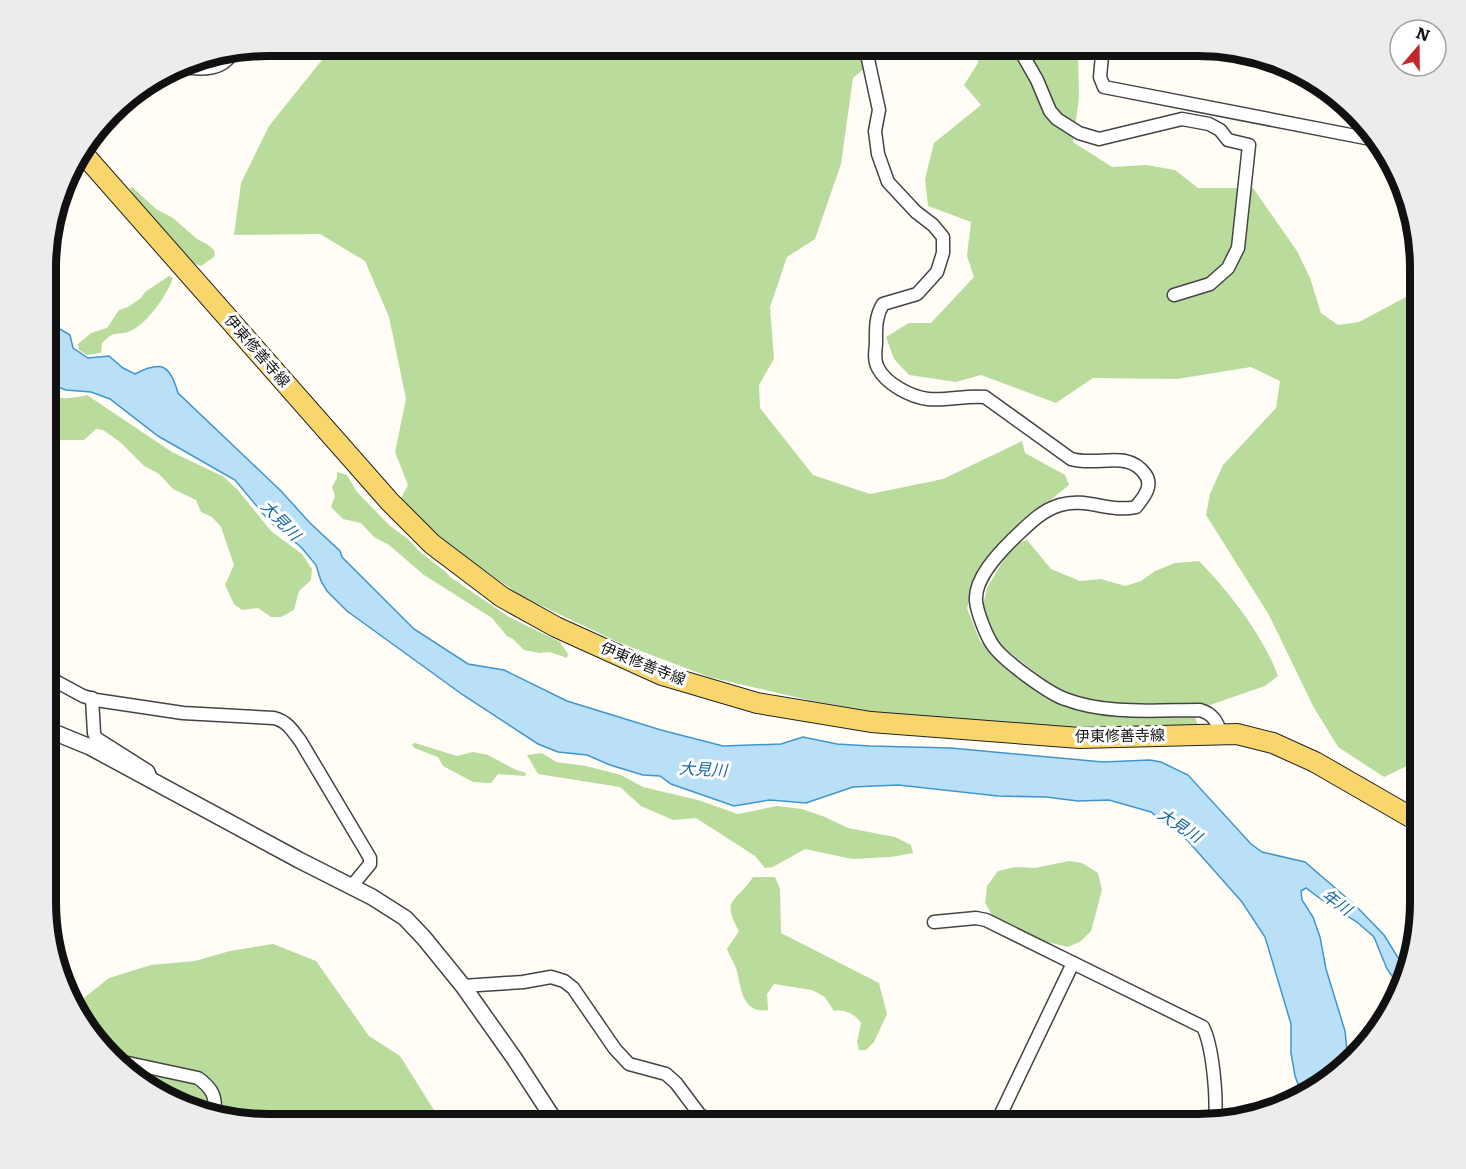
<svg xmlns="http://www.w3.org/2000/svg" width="1466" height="1169" font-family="Literata,'Noto Sans JP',serif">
	<rect width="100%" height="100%" fill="#fffdf5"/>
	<g fill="#b9dc9c">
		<path d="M 334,45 L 924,45 L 874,61 L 853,78 L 841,164 L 815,239 L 787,257 L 770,307 L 774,359 L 759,385 L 760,408 L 813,475 L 870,494 L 943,479 L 1022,441 L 1025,453 L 1065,475 L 1069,485 L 1022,523 L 976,579 L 967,608 L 980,641 L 1018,678 L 1065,707 L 1091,713 L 1195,716 L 1198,727 L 1062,730 L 870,711 L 812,701 L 709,677 L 620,643 L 523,597 L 456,550 L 399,502 L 408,485 L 395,452 L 406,399 L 389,317 L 365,261 L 320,234 L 234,235 L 241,183 L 269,126 Z"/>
		<path d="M 971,45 L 1078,45 L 1079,98 L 1073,142 L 1112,167 L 1146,165 L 1175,170 L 1198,188 L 1253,188 L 1297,251 L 1310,278 L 1321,313 L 1338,325 L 1359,322 L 1421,289 L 1421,763 L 1413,763 L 1384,777 L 1338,747 L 1313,706 L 1269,615 L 1206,515 L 1210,494 L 1223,465 L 1276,408 L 1280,381 L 1251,367 L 1177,379 L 1093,378 L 1056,403 L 981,375 L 956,382 L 909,375 L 894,359 L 886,337 L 909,323 L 931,323 L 974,277 L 967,256 L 971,222 L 928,206 L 925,179 L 934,143 L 981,105 L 964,85 L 978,63 L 978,50 Z"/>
		<path d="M 132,187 L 156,209 L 173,218 L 197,239 L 207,244 L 214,250 L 215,256 L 201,266 C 178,259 164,234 150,215 C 144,206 135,199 130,189 Z"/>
		<path d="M 169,276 L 173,278 C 167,295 146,326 128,332 C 112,336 116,330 102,343 L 101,353 L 87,355 L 79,350 L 78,344 L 91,333 L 107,328 L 119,310 L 128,307 L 141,298 L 145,292 Z"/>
		<path d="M 47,393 C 58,401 74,398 87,395 L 172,452 L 224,477 L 237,489 L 271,531 L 302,554 L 312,569 L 311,580 L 299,591 L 294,610 L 281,617 L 271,617 L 258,608 L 242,610 L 234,604 L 225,585 L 234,565 L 221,527 L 212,517 L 201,512 L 196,500 L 173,489 L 159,474 L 143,465 L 120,442 L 103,430 L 96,429 L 84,440 L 47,440 Z"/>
		<path d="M 337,472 L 347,475 L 357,492 L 390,526 L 408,539 L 420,552 L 446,572 L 450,577 L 509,617 L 560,642 L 568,654 L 567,658 L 550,652 L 540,653 L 524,650 L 513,639 L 507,636 L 492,618 L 424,575 L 389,545 L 374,537 L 361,523 L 343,519 L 331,507 L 335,496 L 332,487 L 337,478 Z"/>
		<path d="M 1027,540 L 1051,569 L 1080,581 L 1101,579 L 1125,586 L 1141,581 L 1155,571 L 1175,563 L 1199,561 C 1228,590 1264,637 1278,676 L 1265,686 L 1207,706 L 1149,703 L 1110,703 L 1082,699 L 1056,688 L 1001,646 L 991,628 L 983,605 L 987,588 L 1006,556 L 1018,543 Z"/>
		<path d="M 415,743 L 457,756 L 473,752 L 488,755 L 514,769 L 526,773 L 525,776 L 498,774 L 491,783 L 473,782 L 443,766 L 438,757 L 414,748 L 412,744 Z"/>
		<path d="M 542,753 L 556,762 L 586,766 L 621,775 L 643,787 L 698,800 L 738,814 L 777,806 L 802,809 L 825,817 L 848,828 L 895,837 L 911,845 L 913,853 L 891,857 L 852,859 L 805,849 L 773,867 L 765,868 L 755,856 L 696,818 L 673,820 L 641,806 L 620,787 L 538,774 L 527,755 Z"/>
		<path d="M 1069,861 L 1082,863 L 1098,873 L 1102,890 L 1091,931 L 1081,941 L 1068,947 L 1039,940 L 992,915 L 985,903 L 987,886 L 998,871 L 1015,867 L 1035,868 Z"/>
		<path d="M 753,877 L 775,877 L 780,889 L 781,933 L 879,983 L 887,1014 L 874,1042 L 866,1050 L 859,1050 L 857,1042 L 861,1023 C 856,1015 845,1009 834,1011 L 825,997 L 812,990 L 774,984 L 767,994 L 768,1010 C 743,1014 741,989 737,971 C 735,964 730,957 727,949 L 739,931 C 720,898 737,902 753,877 Z"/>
		<path d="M 273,944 L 316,961 L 369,1036 L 400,1056 L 439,1118 L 441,1124 L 253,1124 L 182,1107 L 120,1069 L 69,1001 L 75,1005 L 109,978 L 151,965 L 195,961 L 230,951 Z"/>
	</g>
	<path fill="#b9e0f7" stroke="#3f96cf" stroke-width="1.5" d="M 47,325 L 60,329 L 70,335 L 73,348 L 88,358 L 109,356 L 123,368 L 135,374 C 162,360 170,365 178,393 L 281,491 L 310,523 L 340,551 L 342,557 L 414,629 L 468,664 L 504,670 L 567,701 L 661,730 L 723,746 L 781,744 L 803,737 L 837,744 L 870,746 L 951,748 L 1103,762 L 1150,760 L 1161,762 L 1188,775 L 1251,844 L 1262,852 L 1305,862 L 1356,906 L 1384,935 L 1407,972 L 1402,990 L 1387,969 L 1374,937 L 1357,922 L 1326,903 L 1306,888 L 1301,891 L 1302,900 L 1313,917 L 1320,937 L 1326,969 L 1345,1031 L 1348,1061 L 1302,1095 L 1295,1076 L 1291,1053 L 1291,1024 L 1265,937 L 1242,902 L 1188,841 L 1151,812 L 1109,800 L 1078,801 L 1046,797 L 998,796 L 898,785 L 853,787 L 806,803 L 770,800 L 734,806 L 671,784 L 660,776 L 643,775 L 610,765 L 587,755 L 558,752 L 538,744 L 463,695 L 347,611 L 327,591 L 321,581 L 316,565 L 301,547 L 270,522 L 235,480 L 158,436 L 110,399 L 91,392 L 66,390 L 47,383 Z"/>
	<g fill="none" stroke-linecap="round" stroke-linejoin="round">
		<defs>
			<g id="minor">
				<path d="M 883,45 L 873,51 L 868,59 L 879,110 L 875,131 L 878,154 L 888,182 L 916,212 L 933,225 L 943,237 L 943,253 L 937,272 L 917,294 L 883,304 C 875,317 876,329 876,344 C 875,352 874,361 878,368 C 886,384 911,397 928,399 C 947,401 966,395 985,397 L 1071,459 C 1098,467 1127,449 1145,474 C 1154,486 1143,498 1136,507 C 1110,513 1086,497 1060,505 C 1040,511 1027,526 1012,540 C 998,554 974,579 976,601 C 977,612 986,635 992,644 C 1001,659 1048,693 1065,699 C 1107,715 1155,710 1200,710 C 1213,714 1217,721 1221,734"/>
				<path d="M 1017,45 L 1037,80 L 1050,111 L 1057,119 L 1079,133 L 1099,139 L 1182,119 L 1209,124 L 1220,130 L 1228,140 L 1249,145 L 1238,248 L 1228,268 L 1210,284 L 1174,295"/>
				<path d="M 1103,45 L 1100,77 L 1104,87 L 1376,140"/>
				<path d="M 177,67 C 198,69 223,73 233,51"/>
				<path d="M 46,676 L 83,696 L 96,700 L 183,713 L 274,718 C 287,721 293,731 301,742 L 370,858 L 370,864 L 351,887"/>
				<path d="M 92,698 L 94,733 L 96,738 L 148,771 L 151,778"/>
				<path d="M 1421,799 L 1414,790 L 1415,786 L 1421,782"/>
				<path d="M 934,922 L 976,918 L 986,920 L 1073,963"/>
				<path d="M 463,986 L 523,982 L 551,977 L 564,981 L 573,988 L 615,1049 L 629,1064 L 666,1074 L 676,1083 L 700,1115 L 717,1124"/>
				<path d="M 114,1060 L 198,1078 C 212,1088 217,1097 214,1114"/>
				<path d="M 996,1124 L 1073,963 L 1203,1027 C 1213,1047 1217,1097 1215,1121"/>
			</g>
			<path id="tertiary" d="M 46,729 L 90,747 L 299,860 L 372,897 L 405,918 L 424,938 L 463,986 L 514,1058 L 557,1124"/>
			<path id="primary" d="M 80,150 L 390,502 L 432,544 L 502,597 L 556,627 L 662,675 L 757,703 L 871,722 L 1080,738 L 1237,734 L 1273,743 L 1315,762 L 1421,823"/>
		</defs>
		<use href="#minor" stroke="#444" stroke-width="15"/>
		<use href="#tertiary" stroke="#444" stroke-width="18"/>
		<use href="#primary" stroke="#222" stroke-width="22"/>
		<use href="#minor" stroke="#fff" stroke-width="12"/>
		<use href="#tertiary" stroke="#fff" stroke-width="15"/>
		<use href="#primary" stroke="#f9d66b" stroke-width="20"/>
	</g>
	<g text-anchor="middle" stroke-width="6" stroke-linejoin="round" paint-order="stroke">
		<g font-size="15" fill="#111" stroke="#fff">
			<text transform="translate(257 351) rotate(49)" y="5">伊東修善寺線</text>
			<text transform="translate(643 664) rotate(22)" y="5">伊東修善寺線</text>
			<text transform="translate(1120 736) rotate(-1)" y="5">伊東修善寺線</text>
		</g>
		<g font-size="16" font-style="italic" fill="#1768a6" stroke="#fff">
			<text transform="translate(281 520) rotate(46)" y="6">大見川</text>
			<text transform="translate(703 769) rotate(3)" y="6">大見川</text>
			<text transform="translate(1180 825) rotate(33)" y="6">大見川</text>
			<text transform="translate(1337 902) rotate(36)" y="6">年川</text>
		</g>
	</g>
	<path d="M0 0H1466V1169H0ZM268 56H1198A212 212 0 0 1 1410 268V902A212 212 0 0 1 1198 1114H268A212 212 0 0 1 56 902V268A212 212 0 0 1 268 56Z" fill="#ececec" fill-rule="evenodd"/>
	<path fill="none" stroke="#111" stroke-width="8" d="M268 56H1198A212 212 0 0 1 1410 268V902A212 212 0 0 1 1198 1114H268A212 212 0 0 1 56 902V268A212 212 0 0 1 268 56Z"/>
	<g transform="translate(1418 48) rotate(20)"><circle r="28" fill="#ffffff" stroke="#a0a0a0" stroke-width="1.5"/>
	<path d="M0-4.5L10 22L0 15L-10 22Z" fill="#c4262e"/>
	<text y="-9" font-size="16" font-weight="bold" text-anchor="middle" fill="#111111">N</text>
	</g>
</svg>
